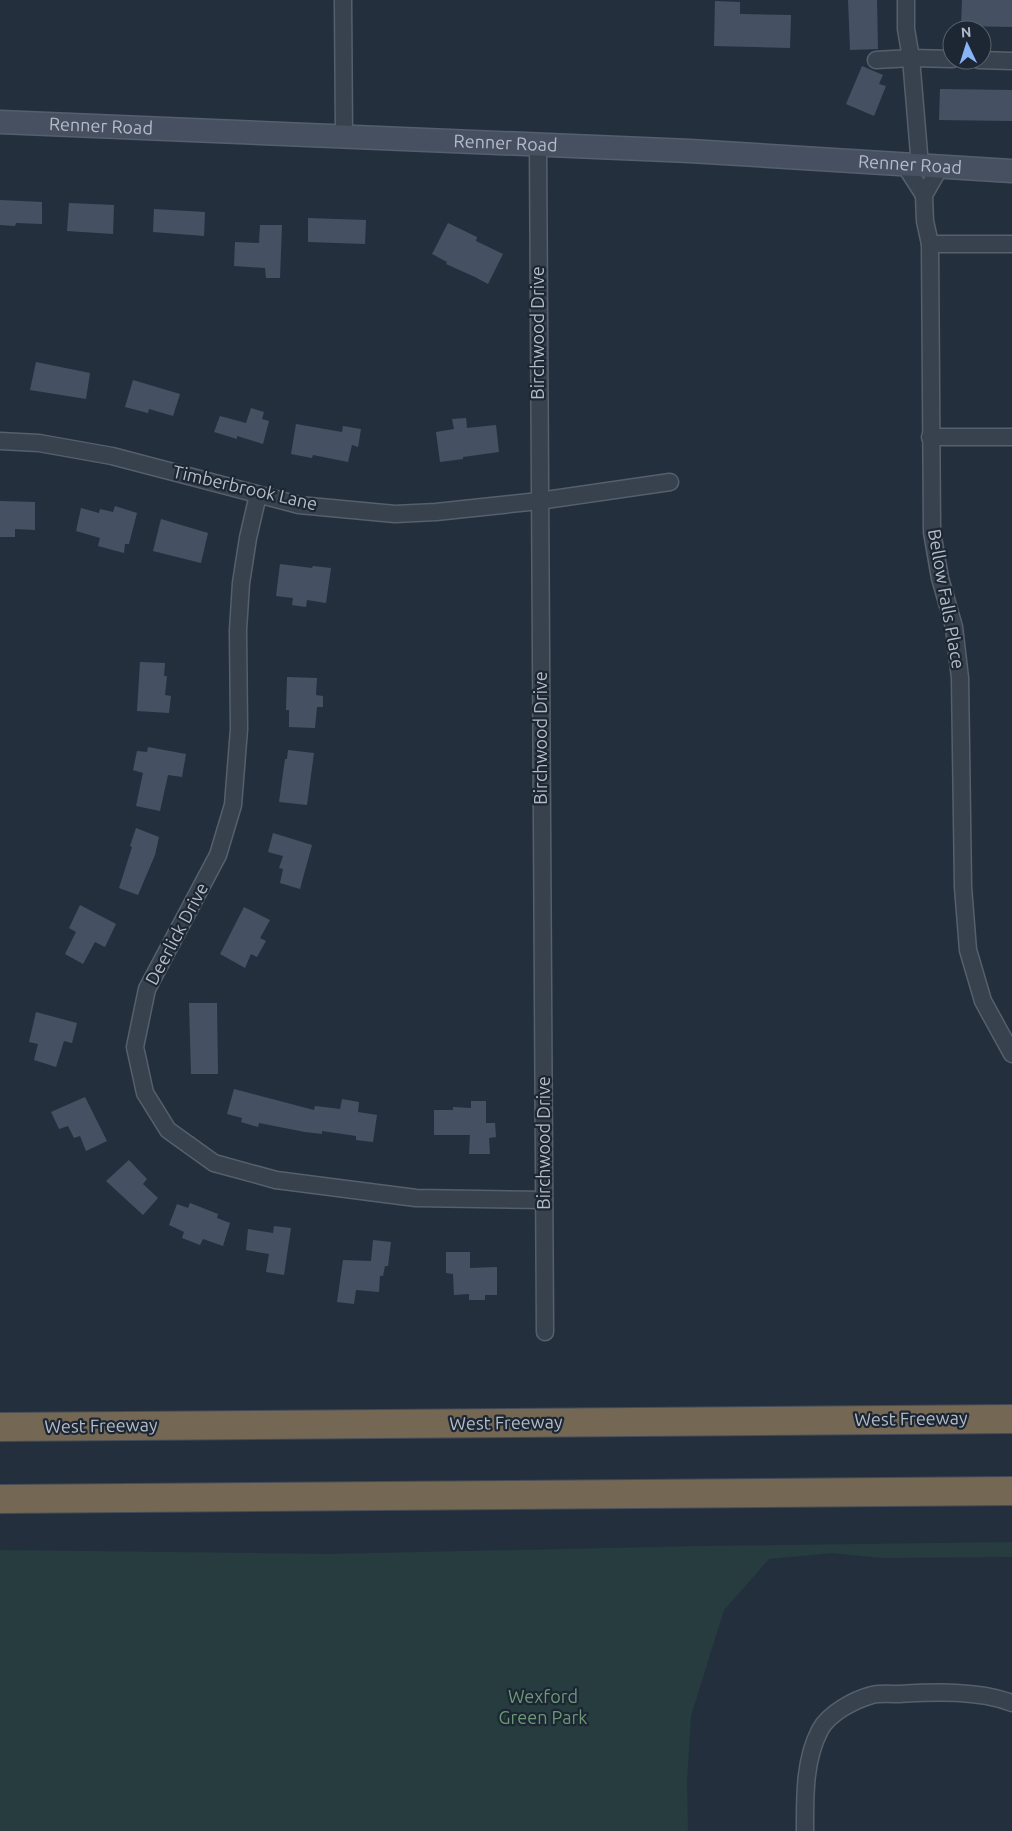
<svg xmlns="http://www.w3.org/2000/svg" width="1012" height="1831" font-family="Ubuntu,sans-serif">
	<rect width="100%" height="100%" fill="#242f3e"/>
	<path fill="#263c3f" d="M 1012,1542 L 1012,1557 L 882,1558 L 832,1553 L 769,1559 L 724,1610 L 691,1716 L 687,1781 L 688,1831 L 0,1831 L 0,1550 L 328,1554 L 700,1546 Z"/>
	<g fill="#455162">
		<path d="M 848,0 L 877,0 L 878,49 L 850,50 Z"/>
		<path d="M 962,0 L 1012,0 L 1012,27 L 961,26 Z"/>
		<path d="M 715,1 L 740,2 L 740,14 L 791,15 L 790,48 L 714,46 Z"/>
		<path d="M 862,66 L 883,75 L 879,84 L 886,86 L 874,116 L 846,104 Z"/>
		<path d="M 940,89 L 1012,90 L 1012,121 L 939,120 Z"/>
		<path d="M 0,200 L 42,202 L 42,224 L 16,223 L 15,226 L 0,225 Z"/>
		<path d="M 69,203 L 114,205 L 113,234 L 67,231 Z"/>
		<path d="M 154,209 L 205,212 L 204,236 L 153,232 Z"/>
		<path d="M 308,218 L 366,220 L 365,244 L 308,242 Z"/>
		<path d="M 448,223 L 477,237 L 476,241 L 503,254 L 488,284 L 475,277 L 446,264 L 447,262 L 432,254 Z"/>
		<path d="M 260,225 L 282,225 L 280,278 L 266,278 L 265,268 L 234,266 L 235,242 L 259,243 Z"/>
		<path d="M 36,362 L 90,373 L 86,399 L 30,390 Z"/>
		<path d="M 133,380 L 180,394 L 173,416 L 149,409 L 148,413 L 125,407 Z"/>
		<path d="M 251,408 L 264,412 L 262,419 L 269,421 L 263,444 L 237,436 L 237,439 L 214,432 L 220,416 L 246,423 Z"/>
		<path d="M 466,418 L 467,428 L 496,425 L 499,452 L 463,457 L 463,459 L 440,462 L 436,432 L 454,429 L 452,419 Z"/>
		<path d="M 296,424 L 342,432 L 343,426 L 361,429 L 358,447 L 352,445 L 348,462 L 313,455 L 312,458 L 291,454 Z"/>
		<path d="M 0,501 L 35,502 L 35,530 L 15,529 L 15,537 L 0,537 Z"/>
		<path d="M 115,506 L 137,513 L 129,544 L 125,544 L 124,553 L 98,546 L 100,538 L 76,531 L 81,508 L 99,513 L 100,509 L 113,512 Z"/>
		<path d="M 161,519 L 208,533 L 201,563 L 153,551 Z"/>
		<path d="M 280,564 L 312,568 L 313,566 L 331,568 L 326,603 L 307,600 L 306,607 L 292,605 L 293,598 L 276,596 Z"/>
		<path d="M 140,662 L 165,663 L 164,676 L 167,676 L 165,695 L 171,696 L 169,713 L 137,711 Z"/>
		<path d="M 287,677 L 317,678 L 316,695 L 323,696 L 323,707 L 317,707 L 315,728 L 289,727 L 289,710 L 286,710 Z"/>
		<path d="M 148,747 L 186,754 L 182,777 L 168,775 L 160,811 L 136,806 L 143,773 L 133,770 L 137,751 L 147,752 Z"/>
		<path d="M 288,750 L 314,753 L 307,805 L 279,802 L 285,759 L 287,759 Z"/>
		<path d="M 136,828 L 159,837 L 155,855 L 138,895 L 119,888 L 132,847 L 130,846 Z"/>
		<path d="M 273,833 L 312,845 L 300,889 L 280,883 L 283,869 L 279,868 L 283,856 L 268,852 Z"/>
		<path d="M 80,905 L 116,924 L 105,947 L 95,942 L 83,964 L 65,954 L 76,932 L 69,928 Z"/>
		<path d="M 244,907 L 270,920 L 260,938 L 266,941 L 257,957 L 251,954 L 245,968 L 220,954 Z"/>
		<path d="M 189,1003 L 217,1003 L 218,1074 L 191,1074 Z"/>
		<path d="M 36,1012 L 77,1023 L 72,1043 L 64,1041 L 56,1067 L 34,1060 L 38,1044 L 29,1042 Z"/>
		<path d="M 234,1089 L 314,1110 L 315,1106 L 340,1109 L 342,1099 L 359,1102 L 358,1112 L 377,1115 L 373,1142 L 356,1140 L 356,1136 L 322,1131 L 322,1134 L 305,1132 L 259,1123 L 258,1127 L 241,1122 L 242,1118 L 227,1114 Z"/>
		<path d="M 85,1097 L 107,1141 L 86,1151 L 80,1136 L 74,1138 L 68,1126 L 59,1129 L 51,1112 Z"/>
		<path d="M 471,1101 L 486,1101 L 486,1123 L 495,1123 L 496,1137 L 489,1138 L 490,1154 L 469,1154 L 470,1135 L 434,1135 L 434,1110 L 453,1110 L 453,1107 L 471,1108 Z"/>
		<path d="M 129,1160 L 147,1179 L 143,1184 L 158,1198 L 143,1215 L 106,1181 Z"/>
		<path d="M 190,1203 L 218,1214 L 217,1218 L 230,1223 L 223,1246 L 203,1239 L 200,1245 L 182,1238 L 184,1232 L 169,1225 L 177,1204 L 188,1208 Z"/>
		<path d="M 274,1226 L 291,1228 L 284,1275 L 266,1272 L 269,1254 L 246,1250 L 248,1229 L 273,1233 Z"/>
		<path d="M 373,1240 L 391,1242 L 388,1266 L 385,1266 L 383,1276 L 380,1276 L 379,1292 L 356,1290 L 354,1304 L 337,1302 L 343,1260 L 371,1261 Z"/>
		<path d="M 446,1252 L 470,1252 L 470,1268 L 497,1267 L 497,1295 L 485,1295 L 485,1300 L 469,1300 L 469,1294 L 454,1295 L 453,1274 L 446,1273 Z"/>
	</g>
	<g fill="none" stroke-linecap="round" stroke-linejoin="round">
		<defs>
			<g id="minor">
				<path d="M 343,0 L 344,136"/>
				<path d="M 906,0 L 906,29 L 911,58 L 920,166"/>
				<path d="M 876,60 L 911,58 L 952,59"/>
				<path d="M 979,60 L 1012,61"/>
				<path d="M 538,144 L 545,1332"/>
				<path d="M 904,164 L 924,195"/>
				<path d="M 940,167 L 924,195 L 925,221 L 930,244 L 932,532 L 940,578 L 954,627 L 960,678 L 963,887 L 968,950 L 983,1001 L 1012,1054"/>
				<path d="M 930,244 L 1012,244"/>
				<path d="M 930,437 L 1012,437"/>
				<path d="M 0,441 L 39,443 L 112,456 L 299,505 L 395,514 L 436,512 L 539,501 L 670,482"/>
				<path d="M 258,495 L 248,538 L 241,583 L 238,630 L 239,729 L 233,805 L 218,855 L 147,989 L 135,1047 L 145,1093 L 168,1130 L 214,1163 L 276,1180 L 416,1198 L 544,1200"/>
				<path d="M 805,1831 C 805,1798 804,1760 820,1730 C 829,1713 854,1700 872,1695 C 881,1693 891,1694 899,1694 C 935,1692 978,1690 1012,1703"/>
			</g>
			<g id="secondary">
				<path id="s1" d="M 0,122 L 690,151 L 1012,171"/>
			</g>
			<g id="motorway">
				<path d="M 0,1427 L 1012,1419"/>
				<path d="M 0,1499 L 1012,1491"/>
			</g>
		</defs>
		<use href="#minor" stroke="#565f6c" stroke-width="19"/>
		<use href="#secondary" stroke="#565f6c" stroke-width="25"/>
		<use href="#motorway" stroke="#434c59" stroke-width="30"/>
		<use href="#minor" stroke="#38414e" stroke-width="16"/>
		<use href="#secondary" stroke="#465061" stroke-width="22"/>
		<use href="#motorway" stroke="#746855" stroke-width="28"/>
	</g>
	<g text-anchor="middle" stroke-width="4.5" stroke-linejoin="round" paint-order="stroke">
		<g font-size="18" fill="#b4bcc9" stroke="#1d2633">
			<text dy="6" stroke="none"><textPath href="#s1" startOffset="101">Renner Road</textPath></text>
			<text dy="6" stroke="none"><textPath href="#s1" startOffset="506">Renner Road</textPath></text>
			<text dy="6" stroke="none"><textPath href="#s1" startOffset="911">Renner Road</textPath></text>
			<text transform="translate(538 333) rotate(-90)" y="6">Birchwood Drive</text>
			<text transform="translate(245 488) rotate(13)" y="6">Timberbrook Lane</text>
			<text transform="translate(946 599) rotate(80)" y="6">Bellow Falls Place</text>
			<text transform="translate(541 738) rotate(-90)" y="6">Birchwood Drive</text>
			<text transform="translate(177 934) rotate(-62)" y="6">Deerlick Drive</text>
			<text transform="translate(544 1143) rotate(-90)" y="6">Birchwood Drive</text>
			<text transform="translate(911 1419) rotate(-1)" y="6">West Freeway</text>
			<text transform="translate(506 1423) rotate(-1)" y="6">West Freeway</text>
			<text transform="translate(101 1426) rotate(-1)" y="6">West Freeway</text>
		</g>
		<g font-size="18" fill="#6b9a76" stroke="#1d2633">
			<text x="543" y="1703">Wexford<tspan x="543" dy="21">Green Park</tspan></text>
		</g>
	</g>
	<g transform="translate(967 45) rotate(356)"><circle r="24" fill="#1d2633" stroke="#59626f"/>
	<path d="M0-4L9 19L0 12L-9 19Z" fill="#8ab4f8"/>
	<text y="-8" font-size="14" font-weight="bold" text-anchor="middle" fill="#b4bcc9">N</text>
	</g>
</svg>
